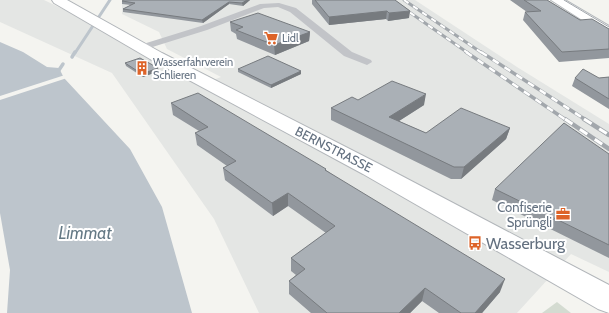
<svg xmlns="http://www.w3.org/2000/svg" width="609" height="313" font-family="Cabin,sans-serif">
	<rect width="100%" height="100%" fill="#f4f4f0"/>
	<path fill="#e4e6e4" d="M 0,0 L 44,0 L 69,12 L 200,85 L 221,77 L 167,49 L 159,32 L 122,14 L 122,4 L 124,0 L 415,0 L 517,67 L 609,124 L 609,272 L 571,254 L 517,313 L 259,313 L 214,219 L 112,73 L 0,22 Z"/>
	<path fill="#d4dbd1" d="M 557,302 L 571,313 L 542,313 Z"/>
	<path fill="#bdc5cc" d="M 0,42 L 23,52 L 47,67 L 59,68 L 64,78 L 130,149 L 162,207 L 192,313 L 7,313 L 10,270 L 0,213 Z"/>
	<path fill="#f4f4f0" d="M 65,75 L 67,78 L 0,100 L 0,96 Z"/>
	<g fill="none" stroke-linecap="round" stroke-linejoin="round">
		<path stroke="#bdc5cc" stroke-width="3" d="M 75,53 L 110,0"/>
		<g stroke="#bdc5cc" stroke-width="3.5">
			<path d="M 72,57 L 75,52"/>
			<path d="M 57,73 L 63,64"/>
		</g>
		<defs>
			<path id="secondary" d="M 551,0 L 565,0 L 609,26 L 609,35 L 604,34 Z"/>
			<path id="primary" d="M 52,0 L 67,0 L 162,53 L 379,164 L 609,285 L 609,313 L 598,309 L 363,174 L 150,59 L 54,3 Z"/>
		</defs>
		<use href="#secondary" stroke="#b4b8bc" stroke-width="2"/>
		<use href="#primary" stroke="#b2b6ba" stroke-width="2"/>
		<path fill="#c2c4c8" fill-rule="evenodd" d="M 279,3 L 296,8 L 352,52 L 371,60 L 372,62 L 367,65 L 344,56 L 290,12 L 278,7 L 264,8 L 207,30 L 146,49 L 140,49 L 138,47 L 140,45 L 201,26 L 260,4 Z"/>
		<use href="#secondary" fill="#fff" fill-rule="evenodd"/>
		<use href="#primary" fill="#fff" fill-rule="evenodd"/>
		<path stroke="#a2a7ac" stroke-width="1" d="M 564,0 L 609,27"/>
		<defs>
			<g id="rail-far2">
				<path d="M 392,0 L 468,53"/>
				<path d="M 404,0 L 482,53"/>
			</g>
			<g id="rail-far1">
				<path d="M 466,52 L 566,120"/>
				<path d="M 481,52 L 586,120"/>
			</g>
			<g id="rail">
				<path d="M 565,119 L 609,149"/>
				<path d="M 584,119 L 609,135"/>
			</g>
		</defs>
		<use href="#rail-far2" stroke="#a2a7ac" stroke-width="3"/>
		<use href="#rail-far1" stroke="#a2a7ac" stroke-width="3.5"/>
		<use href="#rail" stroke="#a2a7ac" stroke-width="4.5"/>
		<use href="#rail-far2" stroke="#fff" stroke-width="2" stroke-dasharray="5.5" stroke-linecap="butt"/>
		<use href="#rail-far1" stroke="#fff" stroke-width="2.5" stroke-dasharray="7" stroke-linecap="butt"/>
		<use href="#rail" stroke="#fff" stroke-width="3" stroke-dasharray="9" stroke-linecap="butt"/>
	</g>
	<g fill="#92979d">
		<path d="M 250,0 L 243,6 L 229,4 L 203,23 L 123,12 L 123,9 L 131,5 L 122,4 L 122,1 Z"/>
		<path d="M 312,0 L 395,0 L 409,18 L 388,21 L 386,19 L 329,25 L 312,4 Z"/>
		<path d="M 510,0 L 547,0 L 580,20 L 609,29 L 609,58 L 559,62 L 523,20 L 525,12 L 527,12 Z"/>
		<path d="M 230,22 L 310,32 L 309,41 L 275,55 L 237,39 L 236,34 L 231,31 Z"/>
		<path d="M 125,63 L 159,71 L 143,77 L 126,66 Z"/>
		<path d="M 238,69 L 301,71 L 301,74 L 271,88 L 238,72 Z"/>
		<path d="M 609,77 L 609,109 L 572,86 L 575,78 L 599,78 Z"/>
		<path d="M 358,100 L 424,105 L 399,121 L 426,133 L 510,128 L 506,139 L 461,179 L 451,179 L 331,120 L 331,108 Z"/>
		<path d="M 171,103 L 326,169 L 326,170 L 500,292 L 482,313 L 439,313 L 422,301 L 410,313 L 311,313 L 289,294 L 289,281 L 296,275 L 291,271 L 291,258 L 326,233 L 288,206 L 273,216 L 225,180 L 223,168 L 227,166 L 197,145 L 195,133 L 199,131 L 173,115 Z"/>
		<path d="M 609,154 L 609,258 L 492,200 L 495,189 Z"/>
	</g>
	<g fill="#777b7f">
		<path d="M 247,0 L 250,0 L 243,6 L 242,3 Z"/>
		<path d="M 229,2 L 229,4 L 203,23 L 202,20 Z"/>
		<path d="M 387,11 L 386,19 L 329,25 L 329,17 Z"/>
		<path d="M 410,11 L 409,18 L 388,21 L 389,13 Z"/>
		<path d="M 310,32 L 309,41 L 275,55 L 274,45 Z"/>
		<path d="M 158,68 L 159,71 L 143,77 L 142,74 Z"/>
		<path d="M 301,71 L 301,74 L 271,88 L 271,85 Z"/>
		<path d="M 426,94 L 424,105 L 388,128 L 389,117 Z"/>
		<path d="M 510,128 L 506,139 L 461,179 L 464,167 Z"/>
		<path d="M 288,193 L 288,206 L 273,216 L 272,203 Z"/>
		<path d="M 505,279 L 500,292 L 482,313 L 475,313 Z"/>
		<path d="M 425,288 L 422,301 L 410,313 L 399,313 Z"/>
	</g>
	<g fill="#aab0b6" stroke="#777b7f">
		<path d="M 124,0 L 247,0 L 242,3 L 229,2 L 202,20 L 123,9 L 135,3 L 122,1 Z"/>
		<path d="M 315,0 L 395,0 L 410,11 L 389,13 L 387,11 L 329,17 Z"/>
		<path d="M 524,0 L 547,0 L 580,20 L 592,19 L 609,29 L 609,49 L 562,52 L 525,12 L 541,11 Z"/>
		<path d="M 258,13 L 310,32 L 274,45 L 236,30 L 243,27 L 230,22 Z"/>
		<path d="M 268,56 L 301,71 L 271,85 L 238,69 Z"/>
		<path d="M 140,58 L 158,68 L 142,74 L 125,63 Z"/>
		<path d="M 583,69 L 599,78 L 609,77 L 609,99 L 575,78 Z"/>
		<path d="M 392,81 L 426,94 L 389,117 L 426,133 L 461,108 L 510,128 L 464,167 L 454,167 L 331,108 L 352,97 L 358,100 Z"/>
		<path d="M 198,93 L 326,169 L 325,170 L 505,279 L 475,313 L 461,313 L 425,288 L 399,313 L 327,313 L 289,281 L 305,269 L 291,258 L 335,226 L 288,193 L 272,203 L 223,168 L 236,161 L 195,133 L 208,127 L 171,103 Z"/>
		<path d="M 564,123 L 609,154 L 609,245 L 495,189 Z"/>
	</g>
	<defs>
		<symbol id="supermarket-bare" viewBox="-9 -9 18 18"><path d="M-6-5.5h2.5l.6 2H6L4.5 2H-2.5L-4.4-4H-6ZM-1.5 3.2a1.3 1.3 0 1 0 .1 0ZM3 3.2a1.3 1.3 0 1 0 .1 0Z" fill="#dd6328" stroke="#fff" stroke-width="2.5" paint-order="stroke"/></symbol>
		<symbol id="building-bare" viewBox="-9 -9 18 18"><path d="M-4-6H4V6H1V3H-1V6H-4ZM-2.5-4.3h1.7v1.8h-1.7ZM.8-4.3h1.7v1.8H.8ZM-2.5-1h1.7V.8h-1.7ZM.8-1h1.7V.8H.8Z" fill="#dd6328" stroke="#fff" stroke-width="2.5" paint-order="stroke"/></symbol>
		<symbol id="office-bare" viewBox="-9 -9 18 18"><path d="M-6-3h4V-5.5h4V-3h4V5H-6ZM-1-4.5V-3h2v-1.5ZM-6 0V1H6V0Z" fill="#dd6328" stroke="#fff" stroke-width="2.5" paint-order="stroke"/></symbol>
		<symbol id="bus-bare" viewBox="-9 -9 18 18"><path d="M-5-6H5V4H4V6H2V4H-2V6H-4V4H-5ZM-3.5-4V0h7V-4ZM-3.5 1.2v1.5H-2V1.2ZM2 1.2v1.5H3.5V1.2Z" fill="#dd6328" stroke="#fff" stroke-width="2.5" paint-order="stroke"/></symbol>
	</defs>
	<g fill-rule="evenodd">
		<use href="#supermarket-bare" x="261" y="28" width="20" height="20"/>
		<use href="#building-bare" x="132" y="58" width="20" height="20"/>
		<use href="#office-bare" x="553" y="204" width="20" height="20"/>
		<use href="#bus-bare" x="465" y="233" width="20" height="20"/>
	</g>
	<g text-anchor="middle" stroke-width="4" stroke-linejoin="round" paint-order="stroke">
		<g font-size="11" fill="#647180" stroke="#fff" text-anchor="start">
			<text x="282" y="42">Lidl</text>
			<text x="153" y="66">Wasserfahrverein<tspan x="153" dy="13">Schlieren</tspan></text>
		</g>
		<g font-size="13" fill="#647180" stroke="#fff">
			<text transform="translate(334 149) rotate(27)" y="5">BERNSTRASSE</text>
		</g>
		<g font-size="13" fill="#647180" stroke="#fff" text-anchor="end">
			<text x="552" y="212">Confiserie<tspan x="552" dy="15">Sprüngli</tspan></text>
		</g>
		<g font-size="16" fill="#647180" stroke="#fff" text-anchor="start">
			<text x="486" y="249">Wasserburg</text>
		</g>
		<g font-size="17" font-style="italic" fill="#647985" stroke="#fff">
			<text x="85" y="239">Limmat</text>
		</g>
	</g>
</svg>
